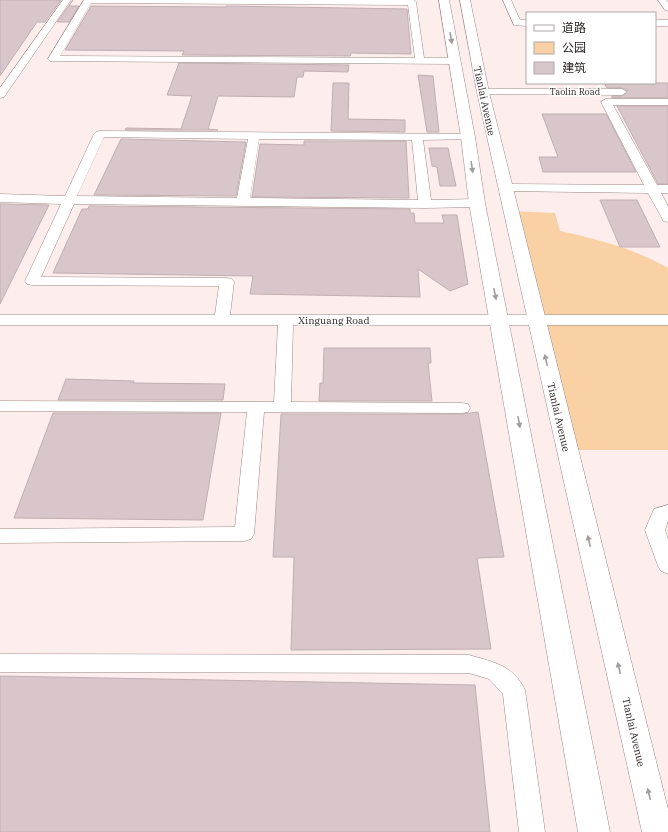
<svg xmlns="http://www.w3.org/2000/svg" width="668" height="832" font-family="'IBM Plex Serif','Noto Sans SC',serif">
	<rect width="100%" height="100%" fill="#fdedec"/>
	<path fill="#fad1a4" d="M 511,211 L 555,213 L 560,231 C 597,239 635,249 668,268 L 668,450 L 567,450 Z"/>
	<g fill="#d9c6ca" stroke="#c0afb2">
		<path d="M 0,0 L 61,0 L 45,22 L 37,22 L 0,76 Z"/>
		<path d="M 73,0 L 69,6 L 79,6 L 69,22 L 57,22 Z"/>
		<path d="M 91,6 L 226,7 L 226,6 L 407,9 L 411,54 L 351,53 L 350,56 L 182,55 L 184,51 L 65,50 Z"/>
		<path d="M 179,63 L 349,65 L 348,72 L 304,71 L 303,77 L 297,77 L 294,97 L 218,96 L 208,129 L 218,130 L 125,130 L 126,128 L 181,129 L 192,96 L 167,95 Z"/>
		<path d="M 418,75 L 433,76 L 439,132 L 427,132 Z"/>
		<path d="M 333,83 L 349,83 L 348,119 L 405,120 L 405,132 L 331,131 Z"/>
		<path d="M 604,83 L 668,83 L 668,98 L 612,98 L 612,96 L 623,96 L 628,91 L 622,88 L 607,88 Z"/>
		<path d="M 617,106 L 668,106 L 668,184 L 658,184 Z"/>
		<path d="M 542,114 L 606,114 L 636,172 L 543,172 L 539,157 L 558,157 Z"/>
		<path d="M 121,139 L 246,142 L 236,196 L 94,195 Z"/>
		<path d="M 304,141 L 406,141 L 409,198 L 252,197 L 260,144 L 304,145 Z"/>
		<path d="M 429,148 L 448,148 L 456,186 L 440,186 L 437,167 L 432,166 Z"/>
		<path d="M 600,200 L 637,200 L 660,247 L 620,247 Z"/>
		<path d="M 0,204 L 49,205 L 0,304 Z"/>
		<path d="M 89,206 L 410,209 L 410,213 L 414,213 L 415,223 L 444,223 L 442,215 L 457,215 L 468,284 L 450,291 L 418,269 L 420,297 L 250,294 L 253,276 L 53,273 L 82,209 L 88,209 Z"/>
		<path d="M 324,348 L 430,348 L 431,363 L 428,363 L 432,401 L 319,401 L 320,383 L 323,383 Z"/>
		<path d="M 66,379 L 134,381 L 133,383 L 225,384 L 223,400 L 58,400 Z"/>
		<path d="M 478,412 L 504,557 L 477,558 L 491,649 L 291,650 L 294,557 L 273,557 L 281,414 L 462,414 Z"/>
		<path d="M 53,413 L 221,413 L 203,520 L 14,518 Z"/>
		<path d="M 0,676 L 475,685 L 490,832 L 0,832 Z"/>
	</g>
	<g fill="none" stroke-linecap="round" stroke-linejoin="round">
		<defs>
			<g id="minor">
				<path d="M 63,0 L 71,0 L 4,97 L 0,98 L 0,88 Z"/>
				<path d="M 84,0 L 414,0 L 416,2 L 424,58 L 454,58 L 459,61 L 454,64 L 50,61 L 48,59 ZM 91,3 L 408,5 L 415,58 L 60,56 Z"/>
				<path d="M 503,0 L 511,0 L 520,20 L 527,20 L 527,26 L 514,25 Z"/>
				<path d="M 658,0 L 666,0 L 668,2 L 668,11 L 665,10 Z"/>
				<rect x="655" y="20" width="13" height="6"/>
				<path d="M 483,89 L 622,89 L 627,92 L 622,95 L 479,94 L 478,92 Z"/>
				<path d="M 606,99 L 668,99 L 668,105 L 613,105 L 657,185 L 668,185 L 668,193 L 661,193 L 668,206 L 668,222 L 663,221 L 662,218 L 648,193 L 501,191 L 499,188 L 501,185 L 505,184 L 644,185 L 601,102 Z"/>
				<path d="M 100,131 L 468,134 L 472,135 L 474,137 L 472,139 L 423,140 L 431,200 L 477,199 L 481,200 L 483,203 L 481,206 L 477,207 L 425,208 L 74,204 L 41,277 L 227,278 L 232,279 L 234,282 L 230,315 L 668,315 L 668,325 L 293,325 L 291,402 L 462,403 L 468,404 L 470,408 L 468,412 L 462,413 L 264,412 L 254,534 L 251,539 L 244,541 L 0,543 L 0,529 L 235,527 L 247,412 L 0,411 L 0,401 L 274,402 L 278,325 L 0,325 L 0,315 L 215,315 L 219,286 L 32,285 L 27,284 L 25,281 L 61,204 L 0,202 L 0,194 L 65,196 L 94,134 L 96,132 ZM 104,137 L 248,139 L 237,198 L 77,196 ZM 259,139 L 412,140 L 418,200 L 250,198 Z"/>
				<path d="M 668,505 L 668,521 L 665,530 L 668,539 L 668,574 L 661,571 L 658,566 L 645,530 L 654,509 Z"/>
				<path d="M 0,654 L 469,655 C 493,662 513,665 525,690 L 545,832 L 519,832 L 503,694 L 489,679 L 469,673 L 0,672 Z"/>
			</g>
			<g id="major">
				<path d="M 439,0 L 449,0 L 475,137 L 485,203 L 610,832 L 578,832 L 469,203 L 461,137 Z"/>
				<path d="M 460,0 L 470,0 L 489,92 L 668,809 L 668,832 L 642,832 L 477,92 Z"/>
			</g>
		</defs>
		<use href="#minor" stroke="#9b8a88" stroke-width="1"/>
		<use href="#major" stroke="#9b8a88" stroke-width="1"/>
		<use href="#minor" fill="#fff" fill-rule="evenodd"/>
		<use href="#major" fill="#fff" fill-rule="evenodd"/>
	</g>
	<defs><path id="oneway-solid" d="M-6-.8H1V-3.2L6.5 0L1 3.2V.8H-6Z"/></defs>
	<g fill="#a09d9c">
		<use href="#oneway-solid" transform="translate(451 38) rotate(80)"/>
		<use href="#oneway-solid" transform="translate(472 167) rotate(82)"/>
		<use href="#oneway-solid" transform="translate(495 294) rotate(79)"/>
		<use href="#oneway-solid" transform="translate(546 360) rotate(-103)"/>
		<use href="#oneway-solid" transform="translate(519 422) rotate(80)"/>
		<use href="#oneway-solid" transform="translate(589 541) rotate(-103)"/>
		<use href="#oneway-solid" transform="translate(619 668) rotate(-103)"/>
		<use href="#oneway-solid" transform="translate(649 794) rotate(-103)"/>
	</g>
	<g text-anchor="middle" stroke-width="3" stroke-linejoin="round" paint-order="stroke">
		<g font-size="9" fill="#2c2524" stroke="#fff">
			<text x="575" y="95">Taolin Road</text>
		</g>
		<g font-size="10" fill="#2c2524" stroke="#fff">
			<text transform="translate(485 101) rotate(78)" y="4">Tianlai Avenue</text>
			<text x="334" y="324">Xinguang Road</text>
			<text transform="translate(559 417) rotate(77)" y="4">Tianlai Avenue</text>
			<text transform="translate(634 732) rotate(77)" y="4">Tianlai Avenue</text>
		</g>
	</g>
	<rect x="526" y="12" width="130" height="72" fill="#ffffff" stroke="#aba8a7"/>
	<rect x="534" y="25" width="20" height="6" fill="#ffffff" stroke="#aba8a7"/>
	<text x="562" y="32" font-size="12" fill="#2c2524">道路</text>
	<rect x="534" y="42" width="20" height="12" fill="#fad1a4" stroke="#aba8a7"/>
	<text x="562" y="52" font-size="12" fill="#2c2524">公园</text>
	<rect x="534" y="62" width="20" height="12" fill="#d9c6ca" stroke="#aba8a7"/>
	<text x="562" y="72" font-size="12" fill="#2c2524">建筑</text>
</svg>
